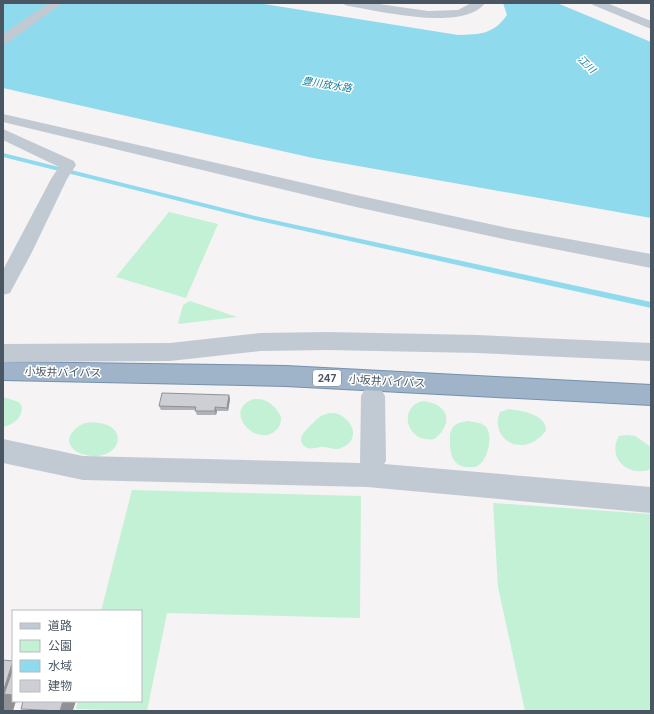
<svg xmlns="http://www.w3.org/2000/svg" width="654" height="714" font-family="Inter,'Noto Sans JP',sans-serif">
	<rect width="100%" height="100%" fill="#f5f3f3"/>
	<g fill="#c3f1d5">
		<path d="M 169,212 L 218,224 L 186,298 L 116,277 Z"/>
		<path d="M 190,301 L 237,317 L 178,324 L 183,305 Z"/>
		<path d="M 3,397 L 19,402 L 22,407 C 22,418 13,425 3,427 Z"/>
		<path d="M 254,399 C 267,398 276,406 281,417 C 281,423 280,427 275,431 C 256,448 221,410 254,399 Z"/>
		<path d="M 424,401 C 430,402 438,404 442,409 C 452,419 443,433 434,439 C 406,444 397,405 424,401 Z"/>
		<path d="M 509,409 C 522,411 547,414 546,431 C 540,438 531,445 522,445 C 503,446 493,427 500,412 Z"/>
		<path d="M 335,413 C 353,418 362,440 341,448 C 333,451 327,446 320,447 C 315,448 312,449 307,448 C 305,446 302,445 301,441 C 300,435 305,432 308,428 C 317,419 322,412 335,413 Z"/>
		<path d="M 468,421 C 474,422 481,422 485,426 C 495,434 487,466 474,467 C 456,469 450,459 450,443 C 450,437 449,431 454,426 C 458,422 463,422 468,421 Z"/>
		<path d="M 85,423 C 134,418 123,464 86,455 C 80,454 75,452 71,446 C 65,436 76,427 85,423 Z"/>
		<path d="M 627,435 L 635,436 L 651,447 L 651,469 C 629,478 606,458 619,436 Z"/>
		<path d="M 132,490 L 361,496 L 360,618 L 167,613 L 147,711 L 76,709 L 78,701 L 141,701 L 141,611 L 101,611 Z"/>
		<path d="M 493,503 L 651,514 L 651,711 L 525,711 L 498,587 Z"/>
	</g>
	<path fill="#90daee" d="M 3,3 L 258,3 L 458,35 C 480,34 493,35 507,15 L 503,3 L 557,3 L 651,42 L 651,218 L 313,158 L 3,88 Z"/>
	<g fill="none" stroke-linecap="round" stroke-linejoin="round">
		<path fill="#90daee" fill-rule="evenodd" d="M 3,153 L 255,216 L 651,302 L 651,308 L 255,220 L 3,157 Z"/>
		<defs>
			<path id="trunk" d="M 3,362 L 286,366 L 651,385 L 651,405 L 286,386 L 3,380 Z"/>
		</defs>
		<use href="#trunk" stroke="#7690ad" stroke-width="2"/>
		<g fill="#c1cad2" fill-rule="evenodd">
			<path d="M 49,3 L 63,3 L 7,43 L 3,44 L 3,34 Z"/>
			<path d="M 343,3 L 372,3 L 428,11 L 458,10 L 471,3 L 485,3 C 464,32 380,11 349,6 L 345,5 Z"/>
			<path d="M 591,3 L 607,3 L 651,21 L 651,29 L 593,5 Z"/>
			<path d="M 3,114 L 356,195 L 508,228 L 651,254 L 651,268 L 508,240 L 356,207 L 3,122 Z"/>
			<path d="M 3,129 L 74,161 L 76,165 L 67,179 L 32,252 L 10,293 L 3,295 L 3,270 L 51,179 L 59,167 L 3,140 Z"/>
			<path d="M 327,332 L 478,335 L 651,343 L 651,361 L 478,353 L 327,350 L 260,351 L 170,361 L 3,362 L 3,344 L 170,343 L 260,333 Z"/>
			<path d="M 373,386 L 381,389 L 385,396 L 386,461 L 384,464 L 651,487 L 651,513 L 367,487 L 83,480 L 3,463 L 3,439 L 83,456 L 360,463 L 361,396 L 365,389 Z"/>
		</g>
		<use href="#trunk" fill="#9fb4c9" fill-rule="evenodd"/>
	</g>
	<path fill="#b0b2b7" d="M 229,395 L 230,399 L 228,411 L 217,411 L 216,415 L 197,415 L 195,410 L 161,410 L 159,406 Z"/>
	<g fill="#909195">
		<path d="M 229,395 L 230,399 L 228,411 L 227,408 Z"/>
		<path d="M 215,407 L 217,411 L 216,415 L 215,411 Z"/>
		<path d="M 13,661 L 13,701 L 16,701 L 13,711 L 3,711 L 3,692 Z"/>
		<path d="M 63,701 L 76,701 L 73,710 L 60,711 Z"/>
	</g>
	<g fill="#cdcfd5" stroke="#909195">
		<path d="M 162,393 L 229,395 L 227,408 L 215,407 L 215,411 L 195,411 L 196,407 L 159,406 Z"/>
		<path d="M 3,660 L 13,661 L 3,692 Z"/>
		<path d="M 13,669 L 13,695 L 4,694 Z"/>
		<path d="M 23,701 L 63,701 L 60,711 L 21,709 Z"/>
	</g>
	<g text-anchor="middle" stroke-width="3" stroke-linejoin="round" paint-order="stroke">
		<g font-size="10" font-style="italic" fill="#0c7c9b" stroke="#fff">
			<text transform="translate(587 64) rotate(43)" y="4">江川</text>
			<text transform="translate(327 84) rotate(9)" y="4">豊川放水路</text>
		</g>
		<rect fill="#fff" stroke="#808990" stroke-width="1" x="313" y="370" width="28" height="16" rx="3"/>
		<g font-size="10" font-weight="bold" fill="#4a5661">
			<text x="327" y="382">247</text>
		</g>
		<g font-size="11" fill="#4a5661" stroke="#fff">
			<text transform="translate(63 372) rotate(1)" y="4">小坂井バイパス</text>
			<text transform="translate(387 381) rotate(3)" y="4">小坂井バイパス</text>
		</g>
	</g>
	<rect width="654" height="714" fill="none" stroke="#4a5661" stroke-width="8"/>
	<rect x="12" y="610" width="130" height="92" fill="#ffffff" stroke="#b7bbc0"/>
	<rect x="20" y="623" width="20" height="6" fill="#c1cad2" stroke="#b7bbc0"/>
	<text x="48" y="630" font-size="12" fill="#4a5661">道路</text>
	<rect x="20" y="640" width="20" height="12" fill="#c3f1d5" stroke="#b7bbc0"/>
	<text x="48" y="650" font-size="12" fill="#4a5661">公園</text>
	<rect x="20" y="660" width="20" height="12" fill="#90daee" stroke="#b7bbc0"/>
	<text x="48" y="670" font-size="12" fill="#4a5661">水域</text>
	<rect x="20" y="680" width="20" height="12" fill="#cdcfd5" stroke="#b7bbc0"/>
	<text x="48" y="690" font-size="12" fill="#4a5661">建物</text>
</svg>
